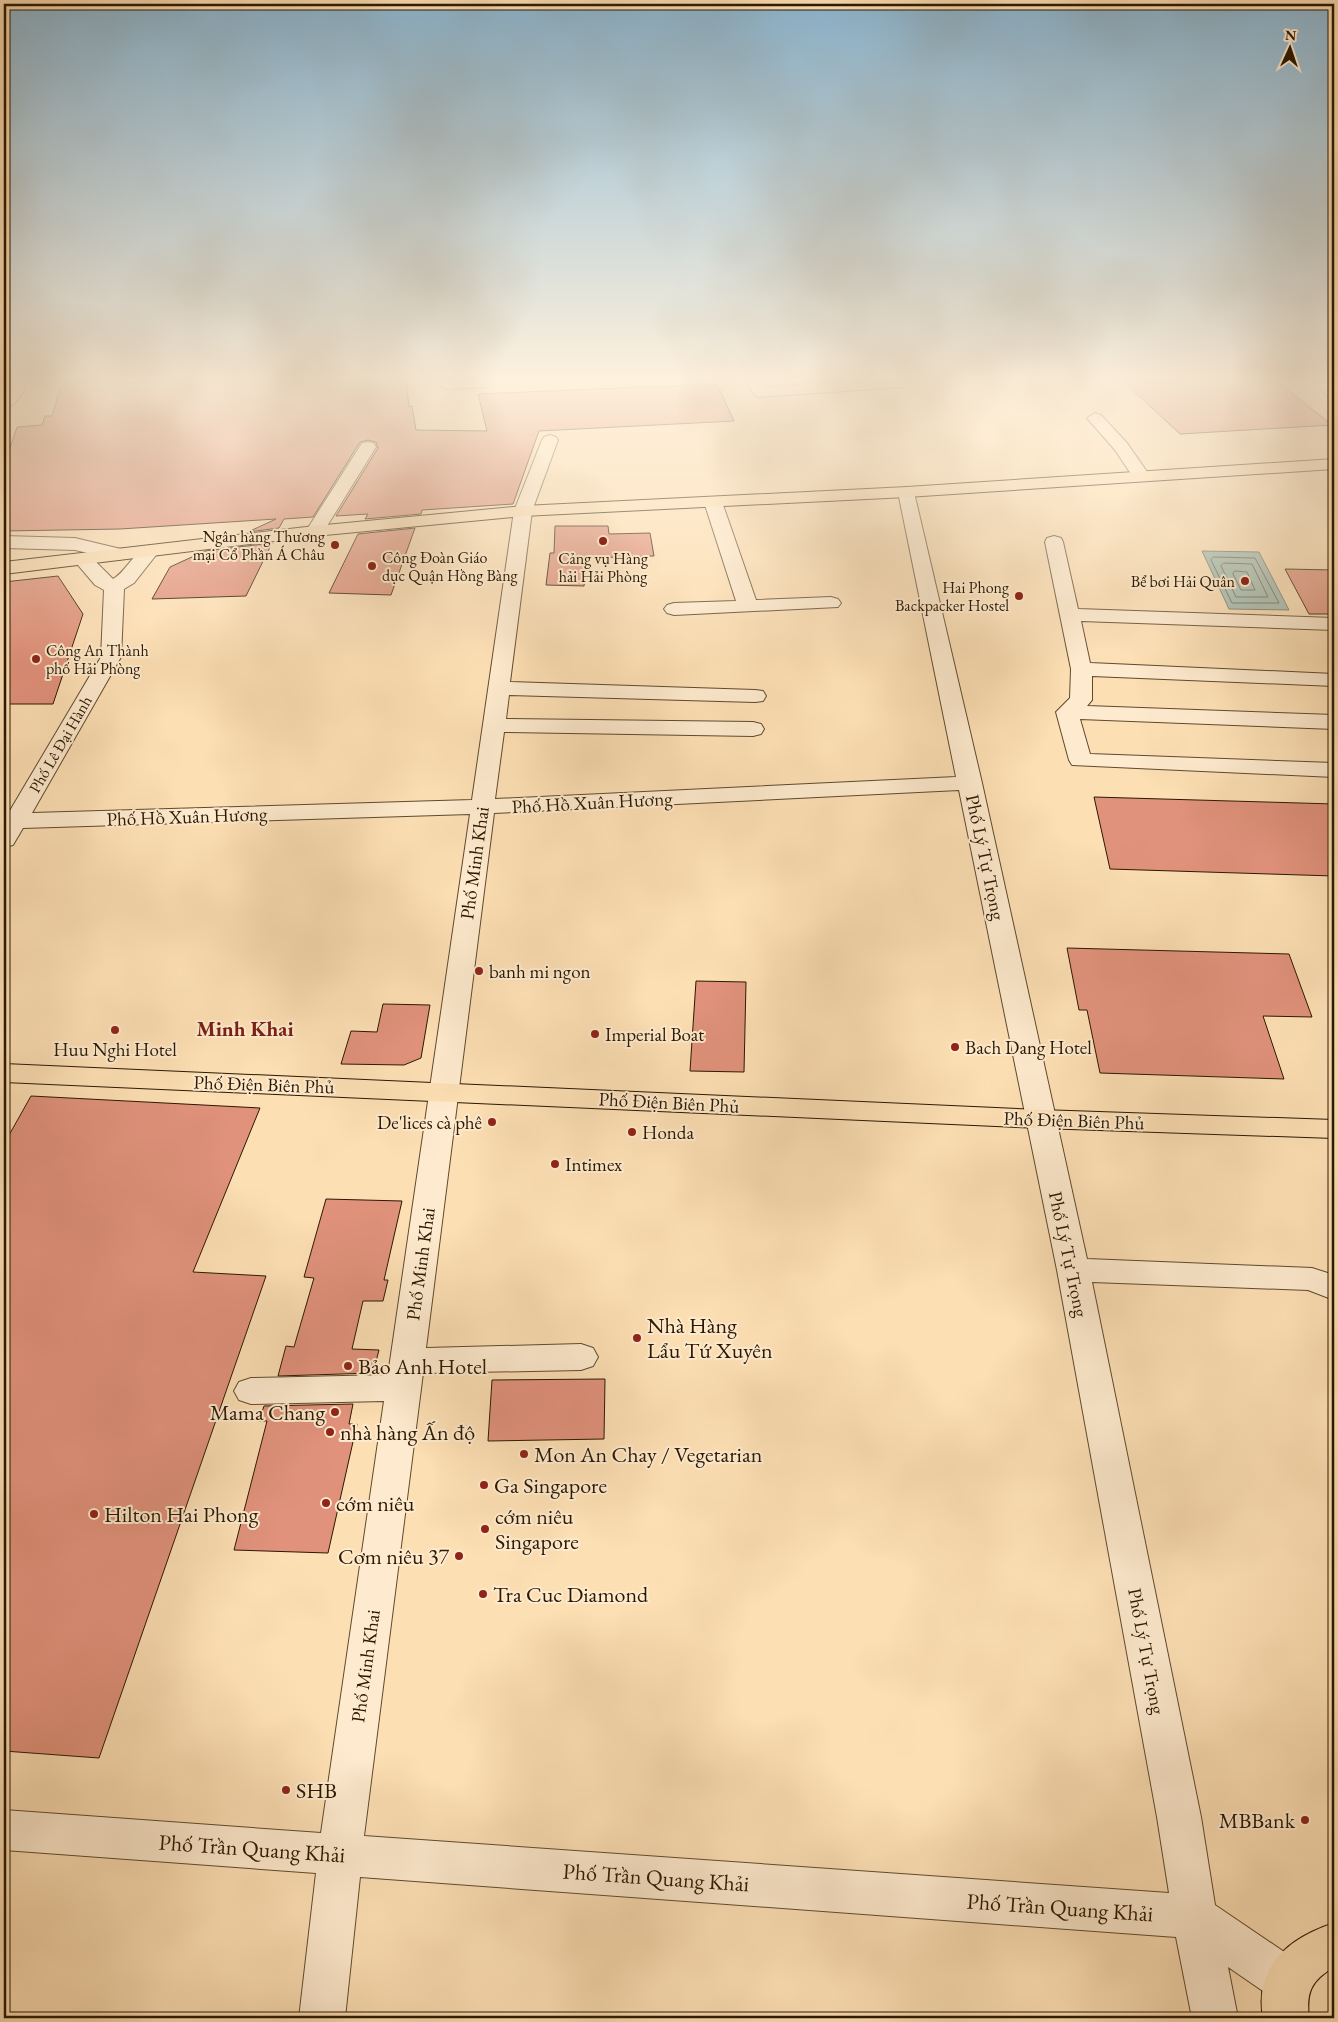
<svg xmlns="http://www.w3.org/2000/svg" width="1338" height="2022" font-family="'EB Garamond',serif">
	<rect width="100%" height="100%" fill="#fddfb4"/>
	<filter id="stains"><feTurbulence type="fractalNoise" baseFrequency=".004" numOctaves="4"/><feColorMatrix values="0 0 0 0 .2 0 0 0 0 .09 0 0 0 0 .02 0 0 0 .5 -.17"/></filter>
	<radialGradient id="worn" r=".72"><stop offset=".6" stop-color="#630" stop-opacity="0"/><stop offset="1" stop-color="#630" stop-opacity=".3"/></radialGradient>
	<path fill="#a1bcb3" stroke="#717a6b" d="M 1202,551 L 1259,552 L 1289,610 L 1229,609 Z"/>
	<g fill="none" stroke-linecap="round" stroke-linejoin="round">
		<g stroke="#666a5a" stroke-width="1">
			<path d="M 1214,557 L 1255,558 L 1279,603 L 1232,603 L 1211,560 Z"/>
			<path d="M 1224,563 L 1252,564 L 1268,597 L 1236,597 L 1221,566 Z"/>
			<path d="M 1235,571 L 1247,572 L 1255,590 L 1241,590 L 1233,574 Z"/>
		</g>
	</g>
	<g fill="#e1927c" stroke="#2a1800">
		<path d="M 62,382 L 406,382 L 409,407 L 412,406 L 416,430 L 487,431 L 478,394 L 717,384 L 734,421 L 539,431 L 513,504 L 422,510 L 421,514 L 365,519 L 368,514 L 336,516 L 378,448 L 376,442 L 368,440 L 360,442 L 313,517 L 284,519 L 279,528 L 248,532 L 276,519 L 120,529 L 4,531 L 4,466 L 17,427 L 42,425 L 45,416 L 52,416 Z"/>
		<path d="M 1124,382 L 1278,382 L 1332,425 L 1180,434 Z"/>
		<path d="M 555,526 L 608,526 L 609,534 L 650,533 L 654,556 L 587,558 L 584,586 L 546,585 L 550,553 L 554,553 Z"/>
		<path d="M 415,528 L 391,595 L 329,593 L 358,534 Z"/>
		<path d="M 272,543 L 246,596 L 152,599 L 170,567 L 205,551 Z"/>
		<path d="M 1285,569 L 1334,570 L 1334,614 L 1309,614 Z"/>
		<path d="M 58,576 L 83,614 L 53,704 L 4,704 L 4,582 Z"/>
		<path d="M 1094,797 L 1334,804 L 1334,876 L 1110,869 Z"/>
		<path d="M 1067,948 L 1289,954 L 1312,1017 L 1263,1016 L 1284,1079 L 1100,1073 L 1087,1010 L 1079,1010 Z"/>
		<path d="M 696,981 L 746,982 L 744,1072 L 690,1071 Z"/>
		<path d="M 383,1004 L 430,1005 L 421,1058 L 404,1065 L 341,1064 L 351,1031 L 377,1032 Z"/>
		<path d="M 31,1096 L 260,1108 L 193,1272 L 266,1276 L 99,1758 L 4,1751 L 4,1144 Z"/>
		<path d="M 326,1199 L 402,1201 L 384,1280 L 388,1280 L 383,1301 L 363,1301 L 352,1349 L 379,1350 L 373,1373 L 278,1376 L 286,1346 L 294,1347 L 314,1278 L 304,1277 Z"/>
		<path d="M 605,1379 L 604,1439 L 488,1441 L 492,1380 Z"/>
		<path d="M 353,1404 L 349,1424 L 357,1424 L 328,1553 L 234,1550 L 267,1421 L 259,1421 L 264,1406 Z"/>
	</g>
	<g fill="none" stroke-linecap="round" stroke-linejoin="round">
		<defs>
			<g id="minor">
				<path d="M 439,382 L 498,382 L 490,387 L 447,389 L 442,387 Z"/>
				<path d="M 746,382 L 762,382 L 764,387 L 834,382 L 911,382 L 903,387 L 759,397 L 754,395 Z"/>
				<path d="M 1316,382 L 1332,382 L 1334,385 L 1334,400 L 1328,398 Z"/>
				<path d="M 1095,413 L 1101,415 L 1127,443 L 1150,476 L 1147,480 L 1135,480 L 1115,450 L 1087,418 Z"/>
				<path d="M 550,435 L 556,437 L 558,440 L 532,511 L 510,682 L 755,690 L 763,691 L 766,696 L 763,701 L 755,702 L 509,695 L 506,719 L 753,722 L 761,724 L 764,729 L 761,734 L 753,736 L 504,732 L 495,799 L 956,777 L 898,492 L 901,488 L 913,488 L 982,783 L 1087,1259 L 1312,1268 L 1334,1275 L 1334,1300 L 1308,1290 L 1092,1282 L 1201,1817 L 1215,1905 L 1305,1966 L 1312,1982 L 1305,1998 L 1289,2005 L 1273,1998 L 1228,1967 L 1238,2018 L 1192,2018 L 1176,1937 L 360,1877 L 345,2018 L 299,2018 L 316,1873 L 4,1850 L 4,1810 L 321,1833 L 384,1401 L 251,1404 L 239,1400 L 234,1391 L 239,1382 L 251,1378 L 388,1375 L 470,814 L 23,828 L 13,845 L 4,847 L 4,814 L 8,814 L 101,657 L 104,590 L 95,585 L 72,558 L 74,554 L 88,554 L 113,579 C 129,570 138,541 158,546 L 160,550 L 134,583 L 124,589 L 121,657 L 32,813 L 472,800 L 514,511 L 542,440 L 544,437 ZM 959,790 L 1057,1270 L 1157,1817 L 1169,1893 L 364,1836 L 423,1373 L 581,1370 L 593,1366 L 598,1357 L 593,1348 L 581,1344 L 426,1348 L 494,813 Z"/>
				<path d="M 368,442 L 374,443 L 376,447 L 324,531 L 321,535 L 309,535 L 306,531 L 362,443 Z"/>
				<path d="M 713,497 L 719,498 L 722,502 L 756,600 L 831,597 L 838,599 L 841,603 L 838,607 L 674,615 L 667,613 L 664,609 L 667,605 L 674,603 L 736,601 L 704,502 L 707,498 Z"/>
				<path d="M 4,536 L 75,538 L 125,550 L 127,554 L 125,558 L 118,560 L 75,550 L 4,548 Z"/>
				<path d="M 1054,536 L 1061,538 L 1063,542 L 1078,609 L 1334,618 L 1334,630 L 1081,621 L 1090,663 L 1334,674 L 1334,686 L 1092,676 L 1092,700 L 1087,706 L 1334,715 L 1334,729 L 1080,719 L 1090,754 L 1334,763 L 1334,777 L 1072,765 L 1069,760 L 1056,712 L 1070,698 L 1071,669 L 1045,542 L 1047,538 Z"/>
			</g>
			<g id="major">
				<path d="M 11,382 L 27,382 C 23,394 16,406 4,409 L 4,395 L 9,390 Z"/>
				<path d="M 1334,459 L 1334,469 L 907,497 L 523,516 L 315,536 L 4,574 L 4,562 L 315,526 L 523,506 L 907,487 Z"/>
				<path d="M 4,1064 L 1041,1110 L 1334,1120 L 1334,1138 L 1041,1128 L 4,1082 Z"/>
				<path d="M 1334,1923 L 1334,1967 C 1311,1981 1306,1992 1309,2018 L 1263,2018 C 1254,1966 1289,1938 1334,1923 Z"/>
			</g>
		</defs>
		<use href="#minor" stroke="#5f4a2d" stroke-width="2"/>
		<use href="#major" stroke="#2a1800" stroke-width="2"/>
		<use href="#minor" fill="#feeace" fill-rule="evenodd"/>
		<use href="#major" fill="#fddfb4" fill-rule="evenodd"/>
	</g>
	<linearGradient id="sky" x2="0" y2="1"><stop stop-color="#8bb7d3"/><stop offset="0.57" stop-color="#fef1dd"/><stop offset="1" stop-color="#fef1dd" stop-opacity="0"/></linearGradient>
	<rect width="1338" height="665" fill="url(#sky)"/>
	<g fill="#8f2418" stroke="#feeace" stroke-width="2">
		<circle cx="603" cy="541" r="5"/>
		<circle cx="335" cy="545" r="5"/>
		<circle cx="372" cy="566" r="5"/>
		<circle cx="1245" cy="581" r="5"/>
		<circle cx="1019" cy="596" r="5"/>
		<circle cx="36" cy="659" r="5"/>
		<circle cx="479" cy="971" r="5"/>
		<circle cx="115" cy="1030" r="5"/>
		<circle cx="595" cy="1034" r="5"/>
		<circle cx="955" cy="1047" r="5"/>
		<circle cx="492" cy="1122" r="5"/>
		<circle cx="632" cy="1132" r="5"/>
		<circle cx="555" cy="1164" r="5"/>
		<circle cx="637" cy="1338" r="5"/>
		<circle cx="348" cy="1366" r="5"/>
		<circle cx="335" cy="1412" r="5"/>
		<circle cx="330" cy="1432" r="5"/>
		<circle cx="524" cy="1454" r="5"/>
		<circle cx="484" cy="1485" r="5"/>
		<circle cx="326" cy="1503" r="5"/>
		<circle cx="94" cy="1514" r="5"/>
		<circle cx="485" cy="1529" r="5"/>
		<circle cx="459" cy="1556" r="5"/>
		<circle cx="483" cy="1594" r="5"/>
		<circle cx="286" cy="1790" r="5"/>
		<circle cx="1305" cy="1820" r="5"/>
	</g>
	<g text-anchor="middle" stroke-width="4" stroke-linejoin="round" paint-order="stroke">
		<g font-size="16" fill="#2a1800" stroke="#feeace" text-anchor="end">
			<text x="325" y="542">Ngân hàng Thương<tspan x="325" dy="18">mại Cổ Phần Á Châu</tspan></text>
			<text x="382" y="563" text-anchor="start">Công Đoàn Giáo<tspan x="382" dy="18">dục Quận Hồng Bàng</tspan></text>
			<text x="603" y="564" text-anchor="middle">Cảng vụ Hàng<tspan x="603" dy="18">hải Hải Phòng</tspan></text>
			<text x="1235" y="587">Bể bơi Hải Quân</text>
			<text x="1009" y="593">Hai Phong<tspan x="1009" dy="18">Backpacker Hostel</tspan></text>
			<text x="46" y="656" text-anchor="start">Công An Thành<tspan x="46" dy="18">phố Hải Phòng</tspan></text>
		</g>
		<g font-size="16" fill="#2a1800" stroke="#feeace">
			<text transform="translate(60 744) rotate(-60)" y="6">Phố Lê Đại Hành</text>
		</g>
		<g font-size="19" fill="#2a1800" stroke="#feeace">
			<text transform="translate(592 802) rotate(-3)" y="7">Phố Hồ Xuân Hương</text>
			<text transform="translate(187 816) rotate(-2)" y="7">Phố Hồ Xuân Hương</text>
			<text transform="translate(986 857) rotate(78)" y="7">Phố Lý Tự Trọng</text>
			<text transform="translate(474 863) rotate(-82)" y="7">Phố Minh Khai</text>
			<text transform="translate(264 1084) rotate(2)" y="7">Phố Điện Biên Phủ</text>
			<text transform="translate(669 1102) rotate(3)" y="7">Phố Điện Biên Phủ</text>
			<text transform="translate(1074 1120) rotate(2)" y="7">Phố Điện Biên Phủ</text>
			<text transform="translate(1069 1254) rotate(78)" y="7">Phố Lý Tự Trọng</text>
			<text transform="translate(420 1264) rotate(-82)" y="7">Phố Minh Khai</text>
			<text transform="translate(1147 1651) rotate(79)" y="7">Phố Lý Tự Trọng</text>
			<text transform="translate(365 1666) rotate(-82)" y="7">Phố Minh Khai</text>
		</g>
		<g font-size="19" fill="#2a1800" stroke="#feeace" text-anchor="start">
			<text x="489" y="978">banh mi ngon</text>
			<text x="605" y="1041">Imperial Boat</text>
			<text x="965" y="1054">Bach Dang Hotel</text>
			<text x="115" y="1056" text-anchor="middle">Huu Nghi Hotel</text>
			<text x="482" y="1129" text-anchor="end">De'lices cà phê</text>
			<text x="642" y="1139">Honda</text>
			<text x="565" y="1171">Intimex</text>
		</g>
		<g font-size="21" font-weight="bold" fill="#7a1f14" stroke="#feeace">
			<text x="245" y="1036">Minh Khai</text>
		</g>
		<g font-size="22" fill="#2a1800" stroke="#feeace" text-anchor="start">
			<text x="647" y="1333">Nhà Hàng<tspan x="647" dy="25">Lẩu Tứ Xuyên</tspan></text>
			<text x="358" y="1374">Bảo Anh Hotel</text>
			<text x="325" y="1420" text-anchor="end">Mama Chang</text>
			<text x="340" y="1440">nhà hàng Ấn độ</text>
			<text x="534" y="1462">Mon An Chay / Vegetarian</text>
			<text x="494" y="1493">Ga Singapore</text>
			<text x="336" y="1511">cớm niêu</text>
			<text x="104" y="1522">Hilton Hai Phong</text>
			<text x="495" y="1524">cớm niêu<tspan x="495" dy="25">Singapore</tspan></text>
			<text x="449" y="1564" text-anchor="end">Cơm niêu 37</text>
			<text x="493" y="1602">Tra Cuc Diamond</text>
			<text x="296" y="1798">SHB</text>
			<text x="1295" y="1828" text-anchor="end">MBBank</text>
		</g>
		<g font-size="22" fill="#2a1800" stroke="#feeace">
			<text transform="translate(252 1848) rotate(4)" y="8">Phố Trần Quang Khải</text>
			<text transform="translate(656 1877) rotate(4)" y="8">Phố Trần Quang Khải</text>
			<text transform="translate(1060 1907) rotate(4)" y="8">Phố Trần Quang Khải</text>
		</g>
	</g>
	<rect width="1338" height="2022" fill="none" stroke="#fddfb4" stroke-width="20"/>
	<rect x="5" y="5" width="1328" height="2012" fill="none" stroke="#2a1800" stroke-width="2.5"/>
	<rect x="10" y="10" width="1318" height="2002" fill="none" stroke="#2a1800"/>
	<g transform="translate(1290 48) rotate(3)" stroke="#feeace" stroke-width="4" paint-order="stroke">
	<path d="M0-4L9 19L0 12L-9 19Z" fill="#2a1800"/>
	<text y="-8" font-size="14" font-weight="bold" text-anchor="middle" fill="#2a1800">N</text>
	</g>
	<rect width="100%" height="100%" filter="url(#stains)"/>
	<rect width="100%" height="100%" fill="url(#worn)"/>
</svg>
